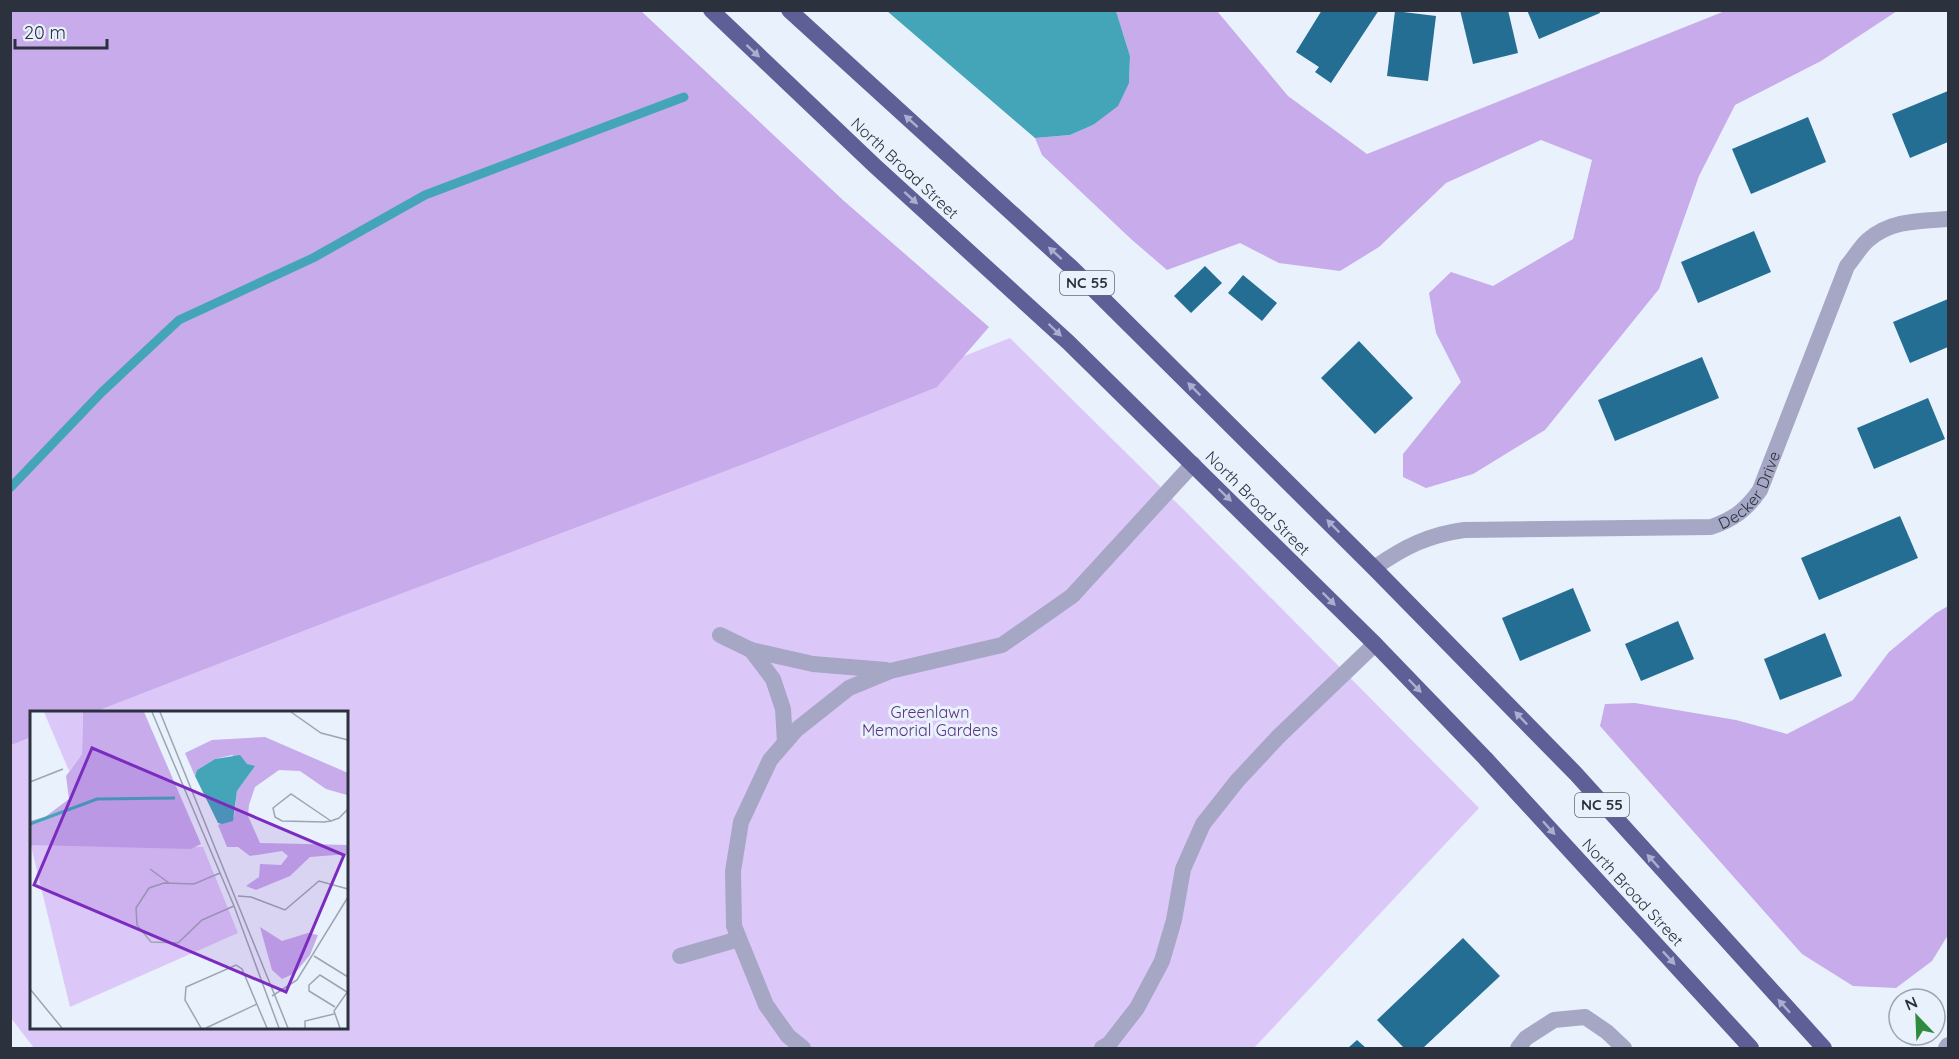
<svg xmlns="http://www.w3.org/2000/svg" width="1959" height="1059" font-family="Quicksand,sans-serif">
	<rect width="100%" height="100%" fill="#e9f1fc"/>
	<path fill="#dcc8f8" d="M 1010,338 L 1186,512 L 1479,808 L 1254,1048 L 34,1048 L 11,1018 L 11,730 L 31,722 L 32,1028 L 346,1028 L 346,712 L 56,712 Z"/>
	<g fill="#c7abeb">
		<path d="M 11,10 L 641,11 L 844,201 L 989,327 L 937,387 L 757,459 L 347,614 L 94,712 L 32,712 L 31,737 L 11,745 Z"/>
		<path d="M 1116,11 L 1217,11 L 1288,96 L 1367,154 L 1725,11 L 1897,11 L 1821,61 L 1735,105 L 1699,176 L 1659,289 L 1545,430 L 1473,474 L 1426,488 L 1403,477 L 1403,454 L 1461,382 L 1436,333 L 1429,293 L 1451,272 L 1493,286 L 1573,239 L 1592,160 L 1541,140 L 1446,183 L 1379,247 L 1340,271 L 1279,263 L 1240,243 L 1167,270 L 1131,239 L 1042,155 L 1035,138 L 1070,135 L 1093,125 L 1129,83 L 1130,56 Z"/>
		<path d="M 1948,606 L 1948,935 L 1932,961 L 1896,988 L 1853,986 L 1802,954 L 1600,726 L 1605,704 L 1635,703 L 1736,720 L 1787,734 L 1853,700 L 1889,652 L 1936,613 Z"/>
	</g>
	<path fill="#44a4b8" d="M 887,11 L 1116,11 L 1130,56 L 1129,83 L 1118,106 L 1093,125 L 1070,135 L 1035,138 Z"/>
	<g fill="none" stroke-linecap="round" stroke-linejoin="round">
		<path stroke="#44a4b8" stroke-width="9" d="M 10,488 L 102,392 L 179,320 L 313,258 L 425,195 L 684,97"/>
	</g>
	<g fill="#246d93">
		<path d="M 1322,10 L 1379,10 L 1331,83 L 1315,72 L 1319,67 L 1296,52 Z"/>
		<path d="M 1460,10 L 1508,10 L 1518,53 L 1473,64 Z"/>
		<path d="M 1527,10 L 1599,10 L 1600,13 L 1539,39 Z"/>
		<path d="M 1395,11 L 1436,16 L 1428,81 L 1387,76 Z"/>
		<path d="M 1948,91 L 1948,142 L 1910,158 L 1892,114 Z"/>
		<path d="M 1808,117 L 1826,162 L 1751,194 L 1732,149 Z"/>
		<path d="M 1754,231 L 1771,272 L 1698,303 L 1681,262 Z"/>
		<path d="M 1205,266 L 1222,283 L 1191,313 L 1174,296 Z"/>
		<path d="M 1243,275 L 1277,303 L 1262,321 L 1228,293 Z"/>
		<path d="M 1948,299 L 1948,347 L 1910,363 L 1893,322 Z"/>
		<path d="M 1359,341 L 1413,398 L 1375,434 L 1321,378 Z"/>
		<path d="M 1702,357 L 1719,398 L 1615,441 L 1598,400 Z"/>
		<path d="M 1928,398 L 1945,439 L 1874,469 L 1857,428 Z"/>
		<path d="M 1900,516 L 1918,558 L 1819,600 L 1801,558 Z"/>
		<path d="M 1573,588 L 1591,631 L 1520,661 L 1502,618 Z"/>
		<path d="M 1678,621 L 1694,659 L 1641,681 L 1625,644 Z"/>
		<path d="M 1825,633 L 1842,676 L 1780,700 L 1764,659 Z"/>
		<path d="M 1463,938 L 1500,976 L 1423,1048 L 1404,1048 L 1377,1020 Z"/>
		<path d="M 1357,1040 L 1366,1048 L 1348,1048 Z"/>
	</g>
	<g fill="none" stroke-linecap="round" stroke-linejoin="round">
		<g stroke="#a5a7c5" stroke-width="16">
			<path d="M 720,635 L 751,650 L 813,664 L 886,670"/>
			<path d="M 751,650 L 773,679 L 783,709 L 785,742"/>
			<path d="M 680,956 L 739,939"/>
			<path d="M 803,1048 L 788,1036 L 766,1005 L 734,926 L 733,871 L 741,822 L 770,760 L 796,730 L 849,688 L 890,671 L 1002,645 L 1072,596 L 1193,464"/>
			<path d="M 1102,1048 L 1109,1044 L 1137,1008 L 1162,961 L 1174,920 L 1183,869 L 1203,824 L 1237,781 L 1278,737 L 1375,644"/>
		</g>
		<g stroke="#a5a7c5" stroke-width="16">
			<path id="s1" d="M 1374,568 C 1404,547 1428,535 1464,530 L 1711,527 C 1733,520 1747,509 1760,490 L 1847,266 C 1854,258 1860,247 1868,240 C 1891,220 1919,221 1948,219"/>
			<path d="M 1518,1048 L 1526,1038 L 1554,1020 L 1585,1017 L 1607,1032 L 1624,1048"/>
			<path d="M 1946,1048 L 1948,1045"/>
		</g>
		<g stroke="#5e5f96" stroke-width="16">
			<path d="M 711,10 L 875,166 L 1068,342 L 1375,644 L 1485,758 L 1751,1048"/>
			<path d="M 789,10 L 1072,268 L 1374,568 L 1576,774 L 1824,1048"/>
		</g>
	</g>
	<defs><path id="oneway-solid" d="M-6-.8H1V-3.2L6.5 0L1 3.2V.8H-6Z" transform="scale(1.5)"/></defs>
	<g fill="#aaafce">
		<use href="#oneway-solid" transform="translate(753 51) rotate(43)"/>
		<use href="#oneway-solid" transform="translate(911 121) rotate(-138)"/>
		<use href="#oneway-solid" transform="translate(911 198) rotate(42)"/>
		<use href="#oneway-solid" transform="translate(1055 253) rotate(-138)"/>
		<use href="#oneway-solid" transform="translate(1055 330) rotate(44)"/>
		<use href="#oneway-solid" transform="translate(1194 389) rotate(-135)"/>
		<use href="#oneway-solid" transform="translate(1225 495) rotate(44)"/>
		<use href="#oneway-solid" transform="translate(1333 526) rotate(-135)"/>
		<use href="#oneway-solid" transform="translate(1329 599) rotate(45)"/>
		<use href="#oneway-solid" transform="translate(1415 686) rotate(46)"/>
		<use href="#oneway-solid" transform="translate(1521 718) rotate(-134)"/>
		<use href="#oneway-solid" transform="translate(1549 828) rotate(48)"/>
		<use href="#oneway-solid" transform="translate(1653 861) rotate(-132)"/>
		<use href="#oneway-solid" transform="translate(1669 958) rotate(47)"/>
		<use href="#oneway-solid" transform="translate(1784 1006) rotate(-132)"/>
	</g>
	<g text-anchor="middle" stroke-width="6" stroke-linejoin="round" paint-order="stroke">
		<g fill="#e9f1fc" stroke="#646b76" stroke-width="1.5">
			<rect x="1060" y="271" width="54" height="24" rx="4.5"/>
			<rect x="1575" y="793" width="54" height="24" rx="4.5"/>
		</g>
		<g font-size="15" font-weight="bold" fill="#2b323d">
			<text x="1087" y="288">NC 55</text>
			<text x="1602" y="810">NC 55</text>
		</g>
		<g font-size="16" fill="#2b323d" stroke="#e9f1fc">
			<text transform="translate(905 168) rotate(43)" y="6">North Broad Street</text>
			<text dy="6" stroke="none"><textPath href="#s1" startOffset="402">Decker Drive</textPath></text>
			<text transform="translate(1258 503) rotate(45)" y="6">North Broad Street</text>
			<text transform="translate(1633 892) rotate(47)" y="6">North Broad Street</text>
		</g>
		<g font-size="16" fill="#59347f" stroke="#e9f1fc">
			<text x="930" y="718">Greenlawn<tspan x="930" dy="18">Memorial Gardens</tspan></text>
		</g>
	</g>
	<g transform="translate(30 711)">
		<rect width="318" height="318" fill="#e9f1fc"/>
		<path d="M 14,1 L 53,1 L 52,43 L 39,60 ZM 0,131 L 173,136 L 208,222 L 40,296 Z" fill="#dcc8f8"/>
		<path d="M 53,1 L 114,1 L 171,133 L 161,138 L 0,134 L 0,110 L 15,106 L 39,88 L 36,65 L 52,43 ZM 235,26 L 318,62 L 317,84 L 296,78 L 270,60 L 249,59 L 225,76 L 219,94 L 218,105 L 230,132 L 318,134 L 318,143 L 280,146 L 260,165 L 226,179 L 216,175 L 229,166 L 230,153 L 251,154 L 258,145 L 252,140 L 220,145 L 208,136 L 197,136 L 188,114 L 204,106 L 207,80 L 222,59 L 202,44 L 185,48 L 167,59 L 165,65 L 155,42 L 182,29 ZM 230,216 L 252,230 L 278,222 L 288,224 L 280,244 L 265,262 L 252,268 L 242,259 Z" fill="#c7abeb"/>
		<path d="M 210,44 L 217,53 L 225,55 L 207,80 L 203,110 L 192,113 L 188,112 L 165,65 L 167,59 L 185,48 Z" fill="#44a4b8"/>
		<path fill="none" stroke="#44a4b8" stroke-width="3" d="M 0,113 L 67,88 L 145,87"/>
		<path fill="none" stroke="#9da5b0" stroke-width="1.5" d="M 122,1 L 204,195 L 249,317M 130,1 L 258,317M 261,1 L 291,22 L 318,29M 0,71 L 33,58M 301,110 L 261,83 L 243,97 L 245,106 L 252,110 L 294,111 L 301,110 L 309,107 L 318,98M 120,158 L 139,172M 190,162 L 164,173 L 134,172 L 119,177 L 106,197 L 107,214 L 121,231 L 148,232 L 172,209 L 204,195M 208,185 L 221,186 L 255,199 L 289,170 L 318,178M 284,245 L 318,266M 0,278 L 32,317M 242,285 L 267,269 L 318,186M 305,296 L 279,280 L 279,274 L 290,264 L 317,281M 171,317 L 155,289 L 156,276 L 206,254 L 212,258 L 237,317M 176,317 L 227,293M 275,317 L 275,310 L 304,303M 310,317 L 304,300 L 318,280"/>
		<path fill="#7b2cbf" fill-opacity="0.15" stroke="#7b2cbf" stroke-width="3" d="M 62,37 L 314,144 L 256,281 L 4,174 Z"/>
		<rect width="318" height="318" fill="none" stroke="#2b323d" stroke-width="3"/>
	</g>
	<rect width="1959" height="1059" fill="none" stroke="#2b323d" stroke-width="24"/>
	<g transform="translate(1917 1017) rotate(337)"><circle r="28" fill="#e9f1fc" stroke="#9da5b0" stroke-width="1.5"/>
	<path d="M0-4.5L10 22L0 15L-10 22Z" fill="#2f8c3e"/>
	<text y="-9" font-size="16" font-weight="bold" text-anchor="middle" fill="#2b323d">N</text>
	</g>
	<path d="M15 39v9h92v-9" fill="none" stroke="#2b323d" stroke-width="3"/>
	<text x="24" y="39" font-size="18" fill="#2b323d" stroke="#e9f1fc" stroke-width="4.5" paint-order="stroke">20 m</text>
</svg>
